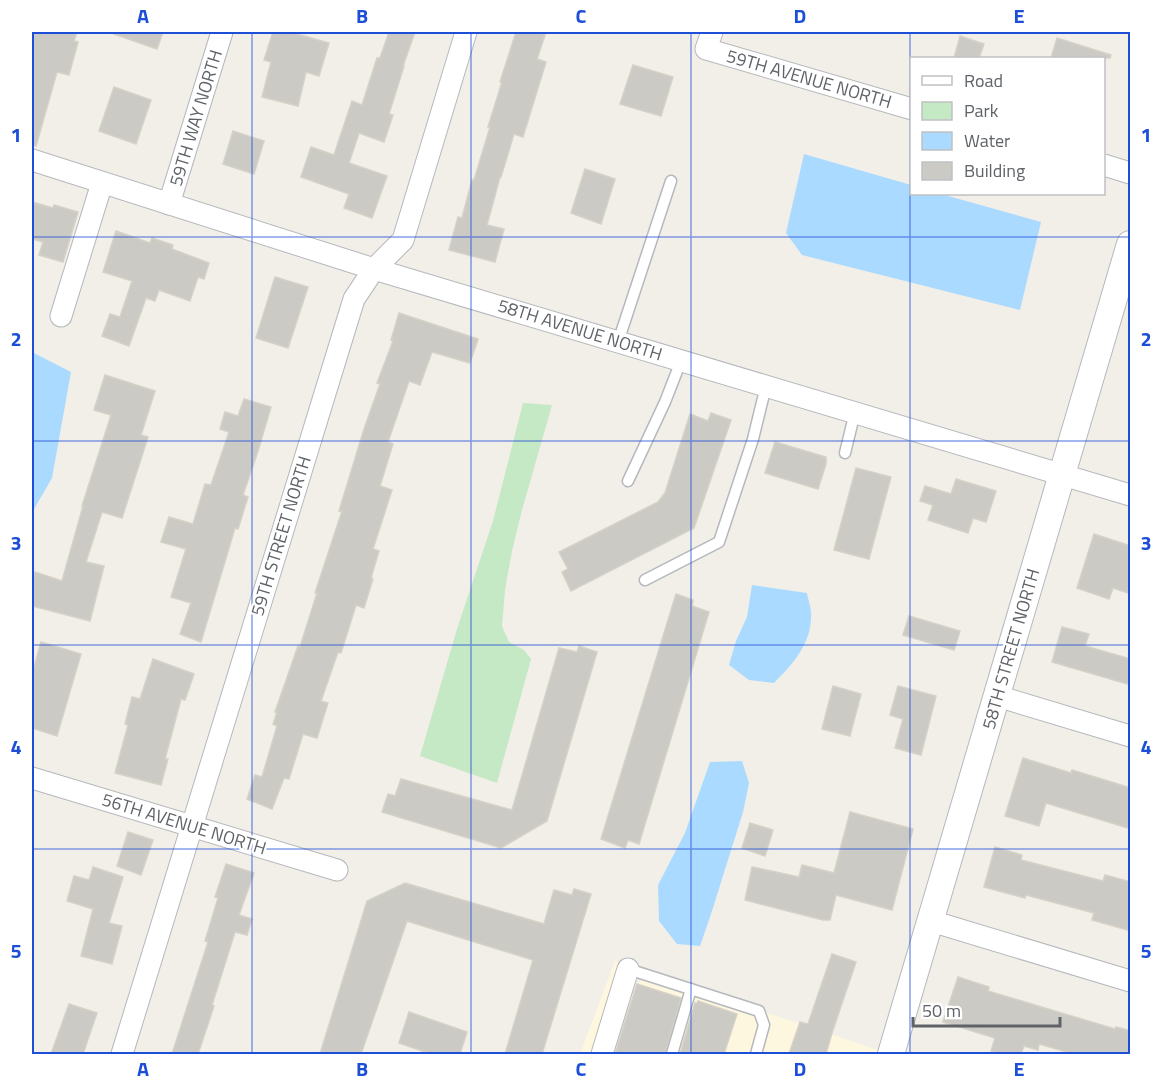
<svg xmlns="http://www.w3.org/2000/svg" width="1162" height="1086" font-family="'Titillium Web',sans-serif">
	<rect width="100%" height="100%" fill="#f1efe8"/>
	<g fill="#fef7e0">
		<path d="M 615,961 L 624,964 L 596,1054 L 580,1054 Z"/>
		<path d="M 643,971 L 881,1051 L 880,1054 L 617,1054 Z"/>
	</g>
	<path fill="#c5e8c5" d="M 523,403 L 552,405 L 522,510 L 512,551 L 505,590 L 502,626 L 509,642 L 524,650 L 531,659 L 497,783 L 420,756 L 457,629 L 493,521 Z"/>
	<g fill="#aadaff">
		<path d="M 804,154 L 911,185 L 912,194 L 941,194 L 1041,222 L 1020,310 L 802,255 L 786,233 Z"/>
		<path d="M 32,352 L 71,372 L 52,478 L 34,509 L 32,508 Z"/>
		<path d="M 752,585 L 807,593 C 808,600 812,609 811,617 C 811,644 792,665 774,683 L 749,680 L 729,665 L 736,641 L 747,617 Z"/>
		<path d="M 742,761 L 749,783 L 743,812 L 711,914 L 700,946 L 677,944 L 659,921 L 658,885 L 685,833 L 710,762 Z"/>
	</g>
	<g fill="#cccac5" stroke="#d6d1c6" stroke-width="1.5">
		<path d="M 32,32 L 77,32 L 74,41 L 78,42 L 69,75 L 57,72 L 36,146 L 32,145 Z"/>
		<path d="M 115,32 L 163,32 L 157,49 L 114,34 Z"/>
		<path d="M 273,32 L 290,32 L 329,43 L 319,76 L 306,72 L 298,106 L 262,97 L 271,62 L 264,60 Z"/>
		<path d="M 389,32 L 415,32 L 403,66 L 404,66 L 389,114 L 393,115 L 384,142 L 359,133 L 349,163 L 387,176 L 372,218 L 344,208 L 349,194 L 301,177 L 311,147 L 334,155 L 352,101 L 362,105 L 377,58 L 380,58 Z"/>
		<path d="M 516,32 L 546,32 L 537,59 L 546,62 L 523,137 L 514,134 L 501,177 L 500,177 L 487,225 L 504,229 L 495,262 L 449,250 L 458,217 L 462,218 L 472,180 L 474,180 L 490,127 L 488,127 L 502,82 L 500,82 Z"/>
		<path d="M 960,36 L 984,44 L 979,58 L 954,58 Z"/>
		<path d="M 1057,38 L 1111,55 L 1110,58 L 1051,58 Z"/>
		<path d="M 633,65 L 673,77 L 661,116 L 620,104 Z"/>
		<path d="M 114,87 L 151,100 L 136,144 L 99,131 Z"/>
		<path d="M 233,131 L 264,141 L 254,174 L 223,164 Z"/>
		<path d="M 585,169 L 615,179 L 601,224 L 571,213 Z"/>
		<path d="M 32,202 L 53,208 L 54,205 L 78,212 L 63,262 L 39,255 L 43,242 L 32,239 Z"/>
		<path d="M 116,231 L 150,243 L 152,238 L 173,245 L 172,249 L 209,263 L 204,279 L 198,277 L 190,301 L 159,290 L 155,301 L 146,298 L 129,346 L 102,336 L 110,314 L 120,317 L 132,281 L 103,272 Z"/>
		<path d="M 275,277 L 308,287 L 288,348 L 256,338 Z"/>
		<path d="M 399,313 L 478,339 L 470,363 L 432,352 L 420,385 L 409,381 L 388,442 L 393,444 L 380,486 L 392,490 L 373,549 L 379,551 L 371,578 L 373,579 L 364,608 L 356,605 L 341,653 L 338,652 L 321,701 L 328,703 L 317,738 L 303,734 L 289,779 L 284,778 L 272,809 L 247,799 L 255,775 L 262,777 L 277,726 L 273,724 L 277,712 L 275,712 L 298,646 L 300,647 L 317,593 L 315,593 L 342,511 L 339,511 L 364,429 L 380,384 L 377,383 L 393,341 L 391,340 Z"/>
		<path d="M 105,375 L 155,391 L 141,435 L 148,437 L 122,518 L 102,512 L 86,562 L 104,566 L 90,621 L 32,606 L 32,584 L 35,572 L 62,581 L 83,506 L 82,506 L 111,415 L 94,410 Z"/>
		<path d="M 244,399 L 271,407 L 258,451 L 243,495 L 248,497 L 238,529 L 235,528 L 201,642 L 180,634 L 191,603 L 171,597 L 186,549 L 161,542 L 169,517 L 193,524 L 205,484 L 211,485 L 229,432 L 220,429 L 225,412 L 238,416 Z"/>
		<path d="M 711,413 L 731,420 L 694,528 L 571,591 L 562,572 L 568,569 L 559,552 L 658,502 L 665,493 L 690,414 L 708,421 Z"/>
		<path d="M 775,442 L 826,457 L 826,464 L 818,489 L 765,473 Z"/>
		<path d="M 856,468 L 891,477 L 869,559 L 834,550 Z"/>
		<path d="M 956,479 L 996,491 L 986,522 L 973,518 L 968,533 L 928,520 L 933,505 L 920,501 L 925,486 L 951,494 Z"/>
		<path d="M 1094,534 L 1131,546 L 1131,594 L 1113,588 L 1109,599 L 1077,588 Z"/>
		<path d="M 676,594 L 693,600 L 692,606 L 709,612 L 639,844 L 628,840 L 625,848 L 601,839 Z"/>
		<path d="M 909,616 L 960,631 L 954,650 L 903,635 Z"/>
		<path d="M 1062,627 L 1089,634 L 1085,646 L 1131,659 L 1131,685 L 1052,662 Z"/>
		<path d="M 41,642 L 81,654 L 57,736 L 32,728 L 32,674 Z"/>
		<path d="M 579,646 L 597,652 L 547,821 L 501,848 L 382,812 L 388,794 L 395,796 L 401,779 L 512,810 L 559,648 L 577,652 Z"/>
		<path d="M 153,659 L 194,674 L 185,700 L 181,699 L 165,759 L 168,759 L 161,785 L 115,773 L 128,725 L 125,724 L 132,697 L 140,699 Z"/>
		<path d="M 833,686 L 861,694 L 850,736 L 822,729 Z"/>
		<path d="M 898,686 L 936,696 L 921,755 L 895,748 L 903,719 L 890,715 Z"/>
		<path d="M 1023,758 L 1071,773 L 1072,770 L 1131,788 L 1131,829 L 1046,803 L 1039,826 L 1005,816 Z"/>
		<path d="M 850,812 L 913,829 L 892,910 L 836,895 L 830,920 L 823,920 L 745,900 L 752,867 L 799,877 L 802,865 L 834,873 Z"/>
		<path d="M 750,823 L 773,830 L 765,856 L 742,848 Z"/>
		<path d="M 128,832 L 153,840 L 141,875 L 117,866 Z"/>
		<path d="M 995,847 L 1022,855 L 1021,860 L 1103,881 L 1105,875 L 1131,882 L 1131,931 L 1092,920 L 1094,913 L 1026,895 L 1025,898 L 984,887 Z"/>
		<path d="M 226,864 L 254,873 L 239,915 L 252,919 L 247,935 L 235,932 L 212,1005 L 214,1006 L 198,1054 L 172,1054 L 208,942 L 205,941 L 218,898 L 215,897 Z"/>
		<path d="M 93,867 L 123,877 L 109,923 L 122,926 L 112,964 L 81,956 L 93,909 L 67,901 L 74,876 L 89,880 Z"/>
		<path d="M 405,883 L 544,924 L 554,890 L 572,895 L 574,889 L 591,894 L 542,1054 L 505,1054 L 533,960 L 407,921 L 361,1054 L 320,1054 L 367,901 Z"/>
		<path d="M 832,954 L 856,962 L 832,1033 L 826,1054 L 789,1054 L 800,1022 L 808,1024 Z"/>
		<path d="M 958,977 L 989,987 L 988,991 L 1115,1029 L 1116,1027 L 1131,1031 L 1131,1054 L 1074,1054 L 1039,1044 L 1038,1050 L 1024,1046 L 1021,1054 L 1002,1054 L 991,1051 L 995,1038 L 943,1022 Z"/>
		<path d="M 637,984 L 681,998 L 665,1054 L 615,1054 Z"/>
		<path d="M 698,1001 L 737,1014 L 724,1054 L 680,1054 L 695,1003 L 697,1003 Z"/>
		<path d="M 69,1004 L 97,1013 L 83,1054 L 51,1054 Z"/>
		<path d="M 409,1012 L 467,1032 L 460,1054 L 431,1054 L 399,1043 Z"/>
	</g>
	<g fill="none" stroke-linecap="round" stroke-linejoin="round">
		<defs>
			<g id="service">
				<path d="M 618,342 L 671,181"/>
				<path d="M 845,453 L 855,412"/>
				<path d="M 628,481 L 665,402 L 681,361"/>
				<path d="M 645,580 L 719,542 L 753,439 L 766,386"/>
				<path d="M 628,969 L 759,1011 L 764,1025 L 756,1054"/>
				<path d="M 672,1054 L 691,989"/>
			</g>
			<g id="minor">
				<path d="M 712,32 L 706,49 L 912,109"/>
				<path d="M 32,160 L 374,269 L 1130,495"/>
				<path d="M 1104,165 L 1130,173"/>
				<path d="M 169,204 L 222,32"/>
				<path d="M 61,316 L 102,183"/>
				<path d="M 997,696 L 1130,736"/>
				<path d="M 32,778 L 337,870"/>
				<path d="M 931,921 L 1130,981"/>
				<path d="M 122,1054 L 354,299 L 374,269 L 403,240 L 466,32"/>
				<path d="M 602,1054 L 628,969"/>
			</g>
			<path id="tertiary" d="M 891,1054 L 1130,244"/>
		</defs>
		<use href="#service" stroke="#b5b8bc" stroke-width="13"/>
		<use href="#minor" stroke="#b5b8bc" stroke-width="23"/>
		<use href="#tertiary" stroke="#b5b8bc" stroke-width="28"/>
		<use href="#service" stroke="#fff" stroke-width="10"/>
		<use href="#minor" stroke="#fff" stroke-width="21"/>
		<use href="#tertiary" stroke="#fff" stroke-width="26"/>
	</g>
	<path fill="none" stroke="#1d4ed8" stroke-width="1.5" stroke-opacity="0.55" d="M 252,32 L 252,1054M 471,32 L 471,1054M 691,32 L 691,1054M 910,32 L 910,1054M 32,237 L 1130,237M 32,441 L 1130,441M 32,645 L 1130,645M 32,849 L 1130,849"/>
	<g text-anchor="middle" stroke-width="4.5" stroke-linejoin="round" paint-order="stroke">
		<g font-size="18" fill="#5f6368" stroke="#fff">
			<text transform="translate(809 79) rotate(16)" y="6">59TH AVENUE NORTH</text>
			<text transform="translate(196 118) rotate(-73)" y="6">59TH WAY NORTH</text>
			<text transform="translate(580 330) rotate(17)" y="6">58TH AVENUE NORTH</text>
			<text transform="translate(281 536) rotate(-73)" y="6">59TH STREET NORTH</text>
			<text transform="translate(1011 649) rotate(-74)" y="6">58TH STREET NORTH</text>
			<text transform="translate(184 824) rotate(17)" y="6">56TH AVENUE NORTH</text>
		</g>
	</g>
	<rect width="1162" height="1086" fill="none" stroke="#ffffff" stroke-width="66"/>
	<rect x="910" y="57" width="195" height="138" fill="#ffffff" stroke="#bfc1c3" stroke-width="1.5"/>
	<rect x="922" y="76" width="30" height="9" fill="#ffffff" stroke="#bfc1c3" stroke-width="1.5"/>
	<text x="964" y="87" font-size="18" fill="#5f6368">Road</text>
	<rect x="922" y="102" width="30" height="18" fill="#c5e8c5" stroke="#bfc1c3" stroke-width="1.5"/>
	<text x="964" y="117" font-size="18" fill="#5f6368">Park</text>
	<rect x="922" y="132" width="30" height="18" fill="#aadaff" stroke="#bfc1c3" stroke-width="1.5"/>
	<text x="964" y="147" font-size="18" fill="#5f6368">Water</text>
	<rect x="922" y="162" width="30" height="18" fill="#cccac5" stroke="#bfc1c3" stroke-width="1.5"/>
	<text x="964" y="177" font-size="18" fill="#5f6368">Building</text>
	<path d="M913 1017v9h147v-9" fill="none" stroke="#5f6368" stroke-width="3"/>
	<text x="922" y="1017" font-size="18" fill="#5f6368" stroke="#ffffff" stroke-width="4.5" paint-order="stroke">50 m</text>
	<rect x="33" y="33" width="1096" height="1020" fill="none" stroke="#1d4ed8" stroke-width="2"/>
	<g font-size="20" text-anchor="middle" font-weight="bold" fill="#1d4ed8">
		<text x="143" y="23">A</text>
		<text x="362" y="23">B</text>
		<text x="581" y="23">C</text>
		<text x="800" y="23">D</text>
		<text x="1019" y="23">E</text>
		<text x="16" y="142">1</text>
		<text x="1146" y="142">1</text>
		<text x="16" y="346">2</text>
		<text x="1146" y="346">2</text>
		<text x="16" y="550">3</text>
		<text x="1146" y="550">3</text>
		<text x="16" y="754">4</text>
		<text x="1146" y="754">4</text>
		<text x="16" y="958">5</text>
		<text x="1146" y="958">5</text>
		<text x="143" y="1076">A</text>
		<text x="362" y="1076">B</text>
		<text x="581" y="1076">C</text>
		<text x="800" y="1076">D</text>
		<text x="1019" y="1076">E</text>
	</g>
</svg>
